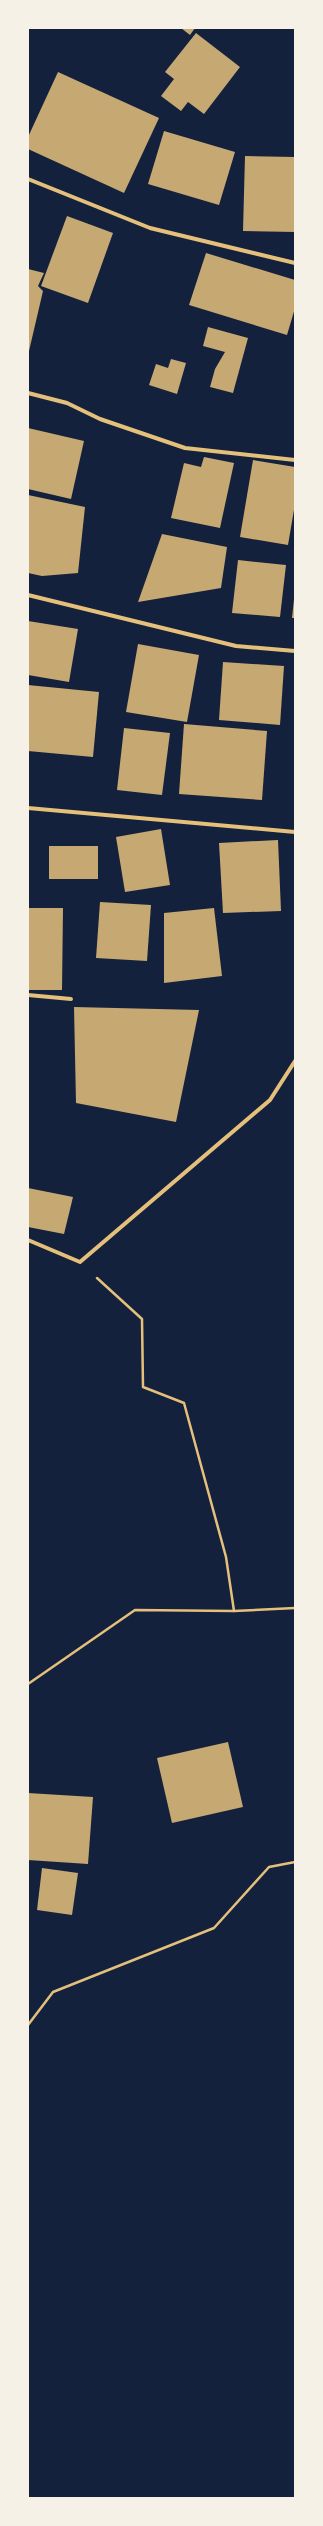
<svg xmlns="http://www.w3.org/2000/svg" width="323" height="2526" font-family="'PT Serif',serif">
	<rect width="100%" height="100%" fill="#14213d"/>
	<g fill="#c6a872">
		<path d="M 181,28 L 195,28 L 190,35 Z"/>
		<path d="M 196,33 L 240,67 L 204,114 L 188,102 L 181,111 L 161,96 L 174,79 L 165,72 Z"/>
		<path d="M 58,72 L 159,118 L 124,193 L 28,149 L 28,137 Z"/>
		<path d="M 164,131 L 235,152 L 219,205 L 148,184 Z"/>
		<path d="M 245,156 L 295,157 L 295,232 L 243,231 Z"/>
		<path d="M 67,216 L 113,233 L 88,303 L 41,286 Z"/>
		<path d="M 206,253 L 295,280 L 295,308 L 287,335 L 189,305 Z"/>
		<path d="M 28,269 L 44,273 L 38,286 L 43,291 L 29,351 Z"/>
		<path d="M 208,327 L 248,338 L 233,393 L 210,387 L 215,369 L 225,352 L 203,346 Z"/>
		<path d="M 171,359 L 186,363 L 177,394 L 149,385 L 156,364 L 168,368 Z"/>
		<path d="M 28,428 L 84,441 L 71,499 L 28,489 Z"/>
		<path d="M 204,457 L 234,463 L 220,528 L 171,518 L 184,463 L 201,467 Z"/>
		<path d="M 253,460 L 295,467 L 295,504 L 288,545 L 240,537 Z"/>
		<path d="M 28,495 L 85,507 L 78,573 L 42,576 L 28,573 Z"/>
		<path d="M 162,534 L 227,547 L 221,588 L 138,602 Z"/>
		<path d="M 238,560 L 286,565 L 280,617 L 232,613 Z"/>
		<path d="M 294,599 L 295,599 L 295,618 L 292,618 Z"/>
		<path d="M 28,621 L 78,629 L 69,682 L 28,675 Z"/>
		<path d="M 138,644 L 199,655 L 187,722 L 126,712 Z"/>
		<path d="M 223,662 L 284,666 L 280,725 L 219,720 Z"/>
		<path d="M 28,685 L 99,692 L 93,757 L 28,751 Z"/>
		<path d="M 184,724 L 267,731 L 262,800 L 179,794 Z"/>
		<path d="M 124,728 L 170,733 L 162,795 L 117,790 Z"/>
		<path d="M 161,829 L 170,885 L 125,892 L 116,837 Z"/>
		<path d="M 278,840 L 281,911 L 223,913 L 219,843 Z"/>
		<rect x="49" y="846" width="49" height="33"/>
		<path d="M 100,902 L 151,905 L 147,961 L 96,958 Z"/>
		<path d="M 28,908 L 63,908 L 62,990 L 28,990 Z"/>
		<path d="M 214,908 L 222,976 L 164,983 L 164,913 Z"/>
		<path d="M 74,1007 L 199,1010 L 176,1122 L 76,1103 Z"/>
		<path d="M 28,1188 L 73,1197 L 64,1234 L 28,1227 Z"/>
		<path d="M 228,1742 L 243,1807 L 172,1823 L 157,1758 Z"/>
		<path d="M 28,1793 L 93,1797 L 88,1864 L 28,1860 Z"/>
		<path d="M 42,1868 L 78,1873 L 72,1915 L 37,1910 Z"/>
	</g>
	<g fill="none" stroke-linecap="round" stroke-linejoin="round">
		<g stroke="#e5c07b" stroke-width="2.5">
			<path d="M 97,1278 L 142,1319 L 143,1387 L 184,1403 L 226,1557 L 234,1611"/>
			<path d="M 28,1684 L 135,1610 L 234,1611 L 295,1608"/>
			<path d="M 28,2025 L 53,1992 L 214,1928 L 269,1867 L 295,1862"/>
		</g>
		<g stroke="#e5c07b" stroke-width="4">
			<path d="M 28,179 L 150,228 L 295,263"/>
			<path d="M 28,393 L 67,403 L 100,419 L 185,448 L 295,460"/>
			<path d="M 28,595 L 236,646 L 295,651"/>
			<path d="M 28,808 L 295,832"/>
			<path d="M 28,995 L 71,999"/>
			<path d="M 28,1240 L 80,1262 L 270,1100 L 295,1061"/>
		</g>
	</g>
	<rect width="323" height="2526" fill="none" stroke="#f6f1e7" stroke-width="58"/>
</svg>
